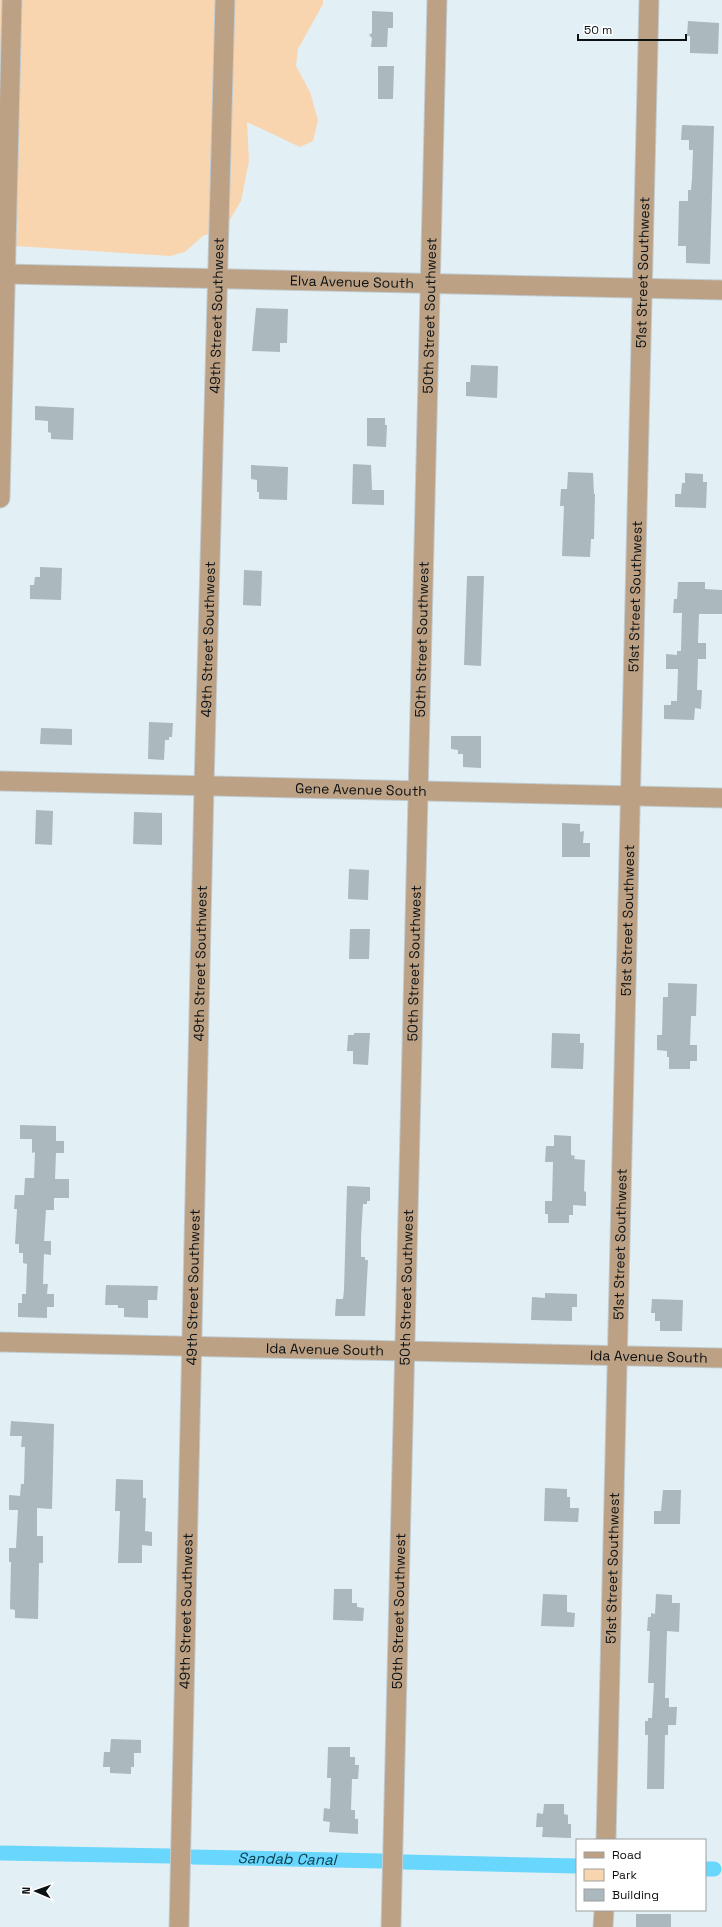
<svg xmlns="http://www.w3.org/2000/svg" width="722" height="1927" font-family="'Space Grotesk',sans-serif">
	<rect width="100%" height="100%" fill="#e2f0f5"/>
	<path fill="#f9d5af" d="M 0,0 L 323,0 L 323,4 L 298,49 L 296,66 L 310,92 L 318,120 L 313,141 L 300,147 L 247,122 L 249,161 L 241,201 L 222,233 L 204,235 L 185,252 L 170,256 L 0,245 Z"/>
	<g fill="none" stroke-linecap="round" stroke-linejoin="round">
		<g stroke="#69d6fd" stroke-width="15">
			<path d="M 2,1853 L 169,1856"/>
			<path id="s1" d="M 193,1857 L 381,1861"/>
			<path d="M 404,1862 L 577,1866"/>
			<path d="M 705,1869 L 714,1869"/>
		</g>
	</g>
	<g fill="#abb8bd">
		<path d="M 372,11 L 393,12 L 393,28 L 388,28 L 387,47 L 371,47 L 372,38 L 369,35 L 372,33 Z"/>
		<path d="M 688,21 L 719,23 L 718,54 L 690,53 L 690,36 L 687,36 Z"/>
		<path d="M 378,66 L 394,66 L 393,99 L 378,99 Z"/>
		<path d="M 682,125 L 714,126 L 710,264 L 686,263 L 686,246 L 678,246 L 679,201 L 688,201 L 688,190 L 691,190 L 692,179 L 693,150 L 689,150 L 689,140 L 681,140 Z"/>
		<path d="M 256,308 L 288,309 L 287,343 L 280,343 L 280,352 L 252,351 Z"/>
		<path d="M 471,365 L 498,366 L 497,398 L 466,396 L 466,382 L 470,382 Z"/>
		<path d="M 35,406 L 74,408 L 73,440 L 51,439 L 51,433 L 48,432 L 48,421 L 35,420 Z"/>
		<path d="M 367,418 L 385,418 L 385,425 L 387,425 L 386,447 L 367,446 Z"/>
		<path d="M 353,464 L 371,465 L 372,490 L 384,490 L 384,505 L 352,504 Z"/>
		<path d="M 251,465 L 288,467 L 287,500 L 259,499 L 259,492 L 257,492 L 257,480 L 251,479 Z"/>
		<path d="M 568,472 L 593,473 L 594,494 L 595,494 L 594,539 L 591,539 L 590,557 L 562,556 L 564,506 L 560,506 L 561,489 L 567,489 Z"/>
		<path d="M 685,473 L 703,474 L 703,482 L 707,482 L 706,508 L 675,507 L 675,494 L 681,494 L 682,483 L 685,483 Z"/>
		<path d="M 40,567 L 62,568 L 61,600 L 30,599 L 30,585 L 34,585 L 35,577 L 40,577 Z"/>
		<path d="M 244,570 L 262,571 L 261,606 L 243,605 Z"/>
		<path d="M 467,576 L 484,576 L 481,666 L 464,665 Z"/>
		<path d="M 678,582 L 705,582 L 705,589 L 722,590 L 722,614 L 699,614 L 698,643 L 706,643 L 706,659 L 698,659 L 697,690 L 702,690 L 701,709 L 695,708 L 694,720 L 664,719 L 664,705 L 671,705 L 671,701 L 677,701 L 678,669 L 666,669 L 666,654 L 677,655 L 677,651 L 681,651 L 682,613 L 673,613 L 674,599 L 677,599 Z"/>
		<path d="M 149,722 L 173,723 L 172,737 L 169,737 L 169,740 L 165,740 L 164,760 L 148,759 Z"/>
		<path d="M 41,728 L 72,729 L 72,745 L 40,744 Z"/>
		<path d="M 451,736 L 481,736 L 481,768 L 463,767 L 463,754 L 458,754 L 458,750 L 451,749 Z"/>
		<path d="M 36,810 L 53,811 L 52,845 L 35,844 Z"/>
		<path d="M 134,812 L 162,813 L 162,845 L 133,844 Z"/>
		<path d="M 562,823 L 580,824 L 580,832 L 584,831 L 583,843 L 590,843 L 590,857 L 562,857 Z"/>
		<path d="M 349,869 L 369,870 L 368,900 L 348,899 Z"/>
		<path d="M 350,929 L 370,929 L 369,959 L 349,959 Z"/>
		<path d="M 668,983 L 697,984 L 696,1016 L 691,1016 L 690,1045 L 697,1045 L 697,1061 L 690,1061 L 690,1069 L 669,1069 L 669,1057 L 667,1057 L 667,1051 L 657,1050 L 657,1035 L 662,1035 L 663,997 L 668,997 Z"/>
		<path d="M 354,1033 L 370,1033 L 368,1065 L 353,1064 L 353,1051 L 347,1051 L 348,1035 L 354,1035 Z"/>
		<path d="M 552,1033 L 580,1034 L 580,1043 L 584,1043 L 583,1069 L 551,1068 Z"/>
		<path d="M 20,1125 L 56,1126 L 56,1141 L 64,1141 L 64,1153 L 56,1153 L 55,1179 L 69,1179 L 69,1198 L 54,1198 L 54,1210 L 46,1210 L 44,1241 L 51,1241 L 51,1255 L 44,1254 L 43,1284 L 48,1284 L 47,1294 L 54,1294 L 54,1307 L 47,1307 L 47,1318 L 18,1317 L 18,1303 L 22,1303 L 22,1294 L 26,1294 L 27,1264 L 23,1263 L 23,1253 L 19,1253 L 19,1244 L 15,1244 L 17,1209 L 14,1209 L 15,1195 L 24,1195 L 25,1178 L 34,1178 L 35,1152 L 32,1153 L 32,1139 L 20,1139 Z"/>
		<path d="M 554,1135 L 571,1136 L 571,1155 L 575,1156 L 574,1159 L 585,1160 L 584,1191 L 586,1192 L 586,1206 L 573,1205 L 573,1215 L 569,1215 L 569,1223 L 548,1223 L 548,1214 L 545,1214 L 545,1201 L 552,1201 L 553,1162 L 545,1162 L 546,1146 L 554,1146 Z"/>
		<path d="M 347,1186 L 370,1187 L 370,1201 L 367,1201 L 367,1204 L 363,1204 L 361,1237 L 361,1257 L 365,1257 L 365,1260 L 368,1260 L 365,1316 L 335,1316 L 336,1299 L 343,1299 L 344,1290 Z"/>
		<path d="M 106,1285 L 158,1286 L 157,1300 L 148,1300 L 148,1318 L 124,1317 L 124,1308 L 118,1308 L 118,1305 L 105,1305 Z"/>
		<path d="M 545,1293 L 577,1294 L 577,1307 L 572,1307 L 572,1321 L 531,1320 L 532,1297 L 545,1298 Z"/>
		<path d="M 652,1299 L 683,1300 L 682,1331 L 660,1331 L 660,1321 L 655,1321 L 655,1313 L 651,1313 Z"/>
		<path d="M 11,1421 L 54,1424 L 52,1509 L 37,1508 L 37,1536 L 43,1536 L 43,1563 L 39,1563 L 38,1619 L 15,1618 L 15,1610 L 10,1609 L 11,1562 L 9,1562 L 9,1548 L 16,1548 L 18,1510 L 9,1510 L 9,1495 L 20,1496 L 21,1484 L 24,1484 L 25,1447 L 21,1447 L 22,1436 L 10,1436 Z"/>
		<path d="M 116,1479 L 143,1480 L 143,1498 L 146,1498 L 145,1531 L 152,1532 L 152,1546 L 142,1545 L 142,1563 L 118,1563 L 120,1511 L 115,1511 Z"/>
		<path d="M 545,1488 L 567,1489 L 567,1497 L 570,1497 L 570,1508 L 579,1508 L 578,1522 L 544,1521 Z"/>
		<path d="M 663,1490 L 681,1490 L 680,1524 L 654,1524 L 654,1511 L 661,1511 Z"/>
		<path d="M 334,1589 L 352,1589 L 352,1603 L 357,1603 L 357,1607 L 364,1608 L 363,1621 L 333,1620 Z"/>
		<path d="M 543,1594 L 567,1595 L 567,1612 L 575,1613 L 574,1627 L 541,1626 Z"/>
		<path d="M 656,1594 L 672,1595 L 672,1603 L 680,1603 L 679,1632 L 667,1631 L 665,1698 L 669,1698 L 669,1707 L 677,1707 L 676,1725 L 668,1725 L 668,1735 L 665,1735 L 664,1789 L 647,1789 L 648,1735 L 645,1735 L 645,1721 L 648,1721 L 648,1718 L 652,1718 L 654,1683 L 648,1683 L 650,1631 L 647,1631 L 648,1617 L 651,1617 L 651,1613 L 655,1614 Z"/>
		<path d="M 111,1739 L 141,1740 L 141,1753 L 134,1753 L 134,1767 L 131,1767 L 131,1774 L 110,1773 L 110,1767 L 103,1767 L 104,1752 L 110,1752 Z"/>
		<path d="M 328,1747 L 350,1747 L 350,1757 L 355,1757 L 355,1765 L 359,1765 L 358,1779 L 352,1779 L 351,1810 L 355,1810 L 355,1819 L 358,1819 L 358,1834 L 329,1832 L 330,1822 L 323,1821 L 324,1808 L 330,1809 L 331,1778 L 327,1778 Z"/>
		<path d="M 544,1804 L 564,1804 L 564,1814 L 568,1815 L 568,1824 L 571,1824 L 571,1838 L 542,1837 L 543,1827 L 536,1827 L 537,1813 L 543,1814 Z"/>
		<rect x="636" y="1914" width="35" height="13"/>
	</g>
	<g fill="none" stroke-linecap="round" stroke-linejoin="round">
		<defs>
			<g id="minor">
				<path id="s2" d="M 6,274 L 722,290"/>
				<path d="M 0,498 L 12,0"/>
				<path id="s3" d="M 0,781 L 722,798"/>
				<path id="s4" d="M 0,1342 L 722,1358"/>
				<path id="s5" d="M 606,1840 L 649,0"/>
				<path id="s6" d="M 179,1927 L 204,786 L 225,0"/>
				<path id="s7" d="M 391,1927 L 437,0"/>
				<path d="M 603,1927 L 604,1910"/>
			</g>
		</defs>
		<use href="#minor" stroke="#c0ccd1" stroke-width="21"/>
		<use href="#minor" stroke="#bda185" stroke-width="19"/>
	</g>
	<g text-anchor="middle" stroke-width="4" stroke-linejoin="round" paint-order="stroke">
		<g font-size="14" fill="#0b1012" stroke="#fff">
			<text dy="5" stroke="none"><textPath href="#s5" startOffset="1568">51st Street Southwest</textPath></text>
			<text dy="5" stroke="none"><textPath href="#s2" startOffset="346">Elva Avenue South</textPath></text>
			<text dy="5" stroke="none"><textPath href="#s6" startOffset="1612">49th Street Southwest</textPath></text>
			<text dy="5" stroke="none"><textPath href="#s7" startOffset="1612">50th Street Southwest</textPath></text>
			<text dy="5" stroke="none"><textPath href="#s5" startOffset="1244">51st Street Southwest</textPath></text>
			<text dy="5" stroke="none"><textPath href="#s6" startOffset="1288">49th Street Southwest</textPath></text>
			<text dy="5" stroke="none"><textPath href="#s7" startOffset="1288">50th Street Southwest</textPath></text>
			<text dy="5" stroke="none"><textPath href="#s3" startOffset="361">Gene Avenue South</textPath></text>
			<text dy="5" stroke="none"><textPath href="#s5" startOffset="920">51st Street Southwest</textPath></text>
			<text dy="5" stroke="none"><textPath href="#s6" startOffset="964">49th Street Southwest</textPath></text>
			<text dy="5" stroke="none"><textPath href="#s7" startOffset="964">50th Street Southwest</textPath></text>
			<text dy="5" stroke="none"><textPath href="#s5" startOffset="596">51st Street Southwest</textPath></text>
			<text dy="5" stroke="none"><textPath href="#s6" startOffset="640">49th Street Southwest</textPath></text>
			<text dy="5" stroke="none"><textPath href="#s7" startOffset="640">50th Street Southwest</textPath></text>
			<text dy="5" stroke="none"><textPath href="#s4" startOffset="325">Ida Avenue South</textPath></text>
			<text dy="5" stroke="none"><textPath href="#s4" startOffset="649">Ida Avenue South</textPath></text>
			<text dy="5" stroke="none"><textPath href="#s5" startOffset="272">51st Street Southwest</textPath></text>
			<text dy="5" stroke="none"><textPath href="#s6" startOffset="316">49th Street Southwest</textPath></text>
			<text dy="5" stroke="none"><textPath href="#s7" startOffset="316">50th Street Southwest</textPath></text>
		</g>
		<g font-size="15" font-style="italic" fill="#073b4b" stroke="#fff">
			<text dy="5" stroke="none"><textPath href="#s1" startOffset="94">Sandab Canal</textPath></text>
		</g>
	</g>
	<rect x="576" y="1839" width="130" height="72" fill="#ffffff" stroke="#9d9fa0"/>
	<rect x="584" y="1852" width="20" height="6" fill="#bda185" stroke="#9d9fa0"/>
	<text x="612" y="1859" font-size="12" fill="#0b1012">Road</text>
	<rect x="584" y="1869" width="20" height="12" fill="#f9d5af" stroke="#9d9fa0"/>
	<text x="612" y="1879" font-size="12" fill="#0b1012">Park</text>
	<rect x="584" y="1889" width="20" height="12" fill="#abb8bd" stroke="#9d9fa0"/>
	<text x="612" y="1899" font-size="12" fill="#0b1012">Building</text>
	<g transform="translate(36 1891) rotate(272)" stroke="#ffffff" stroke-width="3" paint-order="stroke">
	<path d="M0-3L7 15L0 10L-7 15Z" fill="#0b1012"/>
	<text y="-6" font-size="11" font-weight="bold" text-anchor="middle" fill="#0b1012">N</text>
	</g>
	<path d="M578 34v6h108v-6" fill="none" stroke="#0b1012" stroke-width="2"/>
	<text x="584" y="34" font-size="12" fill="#0b1012" stroke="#ffffff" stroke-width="3" paint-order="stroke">50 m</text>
</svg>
